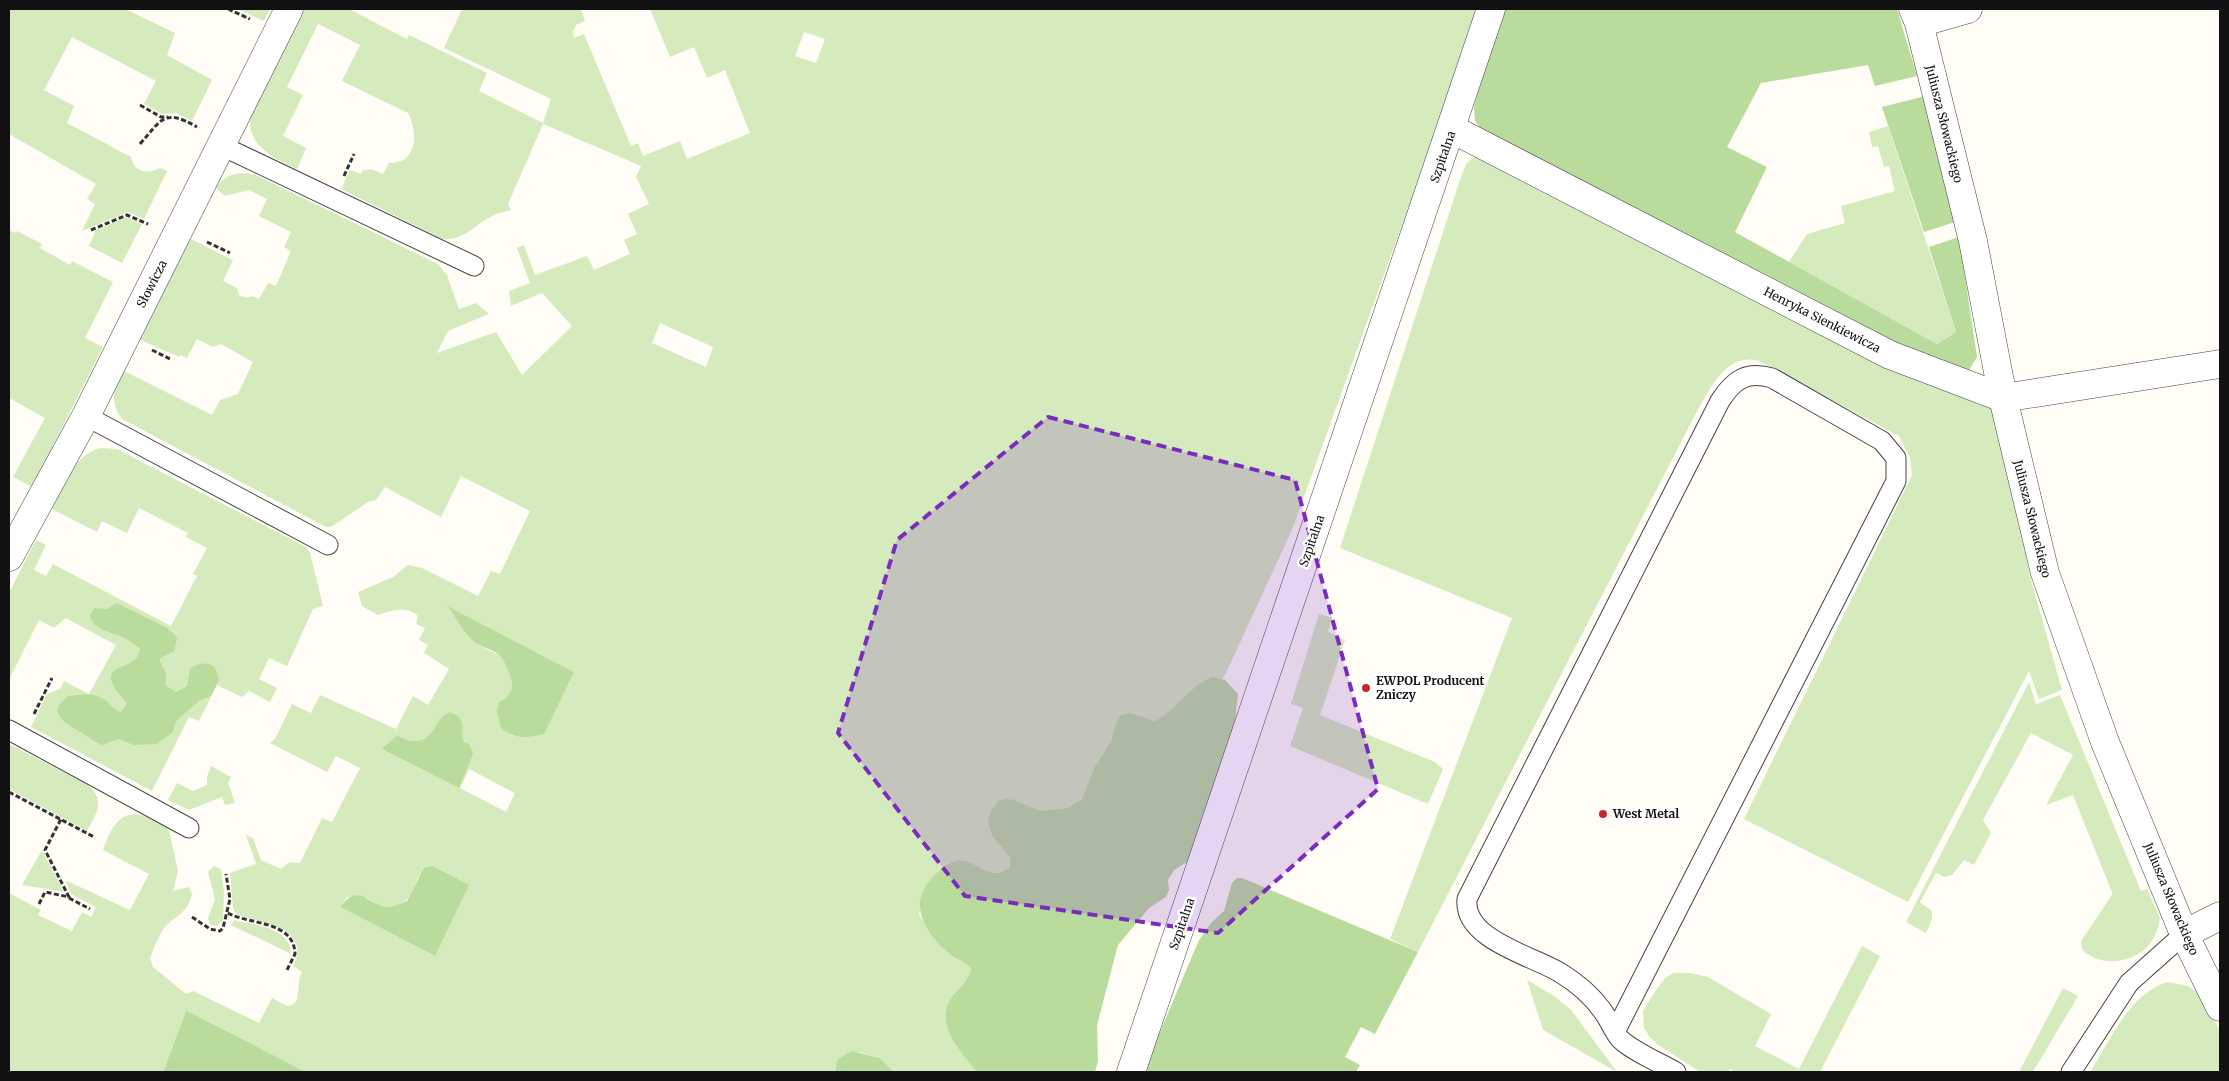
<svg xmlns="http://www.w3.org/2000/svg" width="2229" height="1081" font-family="Merriweather,serif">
	<rect width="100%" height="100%" fill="#fffdf5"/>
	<g fill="#d5ebbd" fill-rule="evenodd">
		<path d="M 9,9 L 125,9 L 175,33 L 167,55 L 212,80 L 192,121 L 176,113 L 162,114 L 144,104 L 156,81 L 72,37 L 44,90 L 74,106 L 67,123 L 131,157 C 134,173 147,174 160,168 L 167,171 L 144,219 L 128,212 L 82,231 L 95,204 L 87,199 L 96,184 L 9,134 Z"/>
		<path d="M 238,9 L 270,9 L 264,21 Z"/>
		<path d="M 303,9 L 349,9 L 407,39 L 409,35 L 487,73 L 479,91 L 543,123 L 551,99 L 444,48 L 462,9 L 581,9 L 585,21 L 576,25 L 573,31 L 574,38 L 584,34 L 631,146 L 638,143 L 643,156 L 680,141 L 687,159 L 750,133 L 725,70 L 707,78 L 694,47 L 670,57 L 650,9 L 1476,9 L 1436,131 L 1292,530 L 1226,673 L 1193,730 L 1161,718 L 1155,721 L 1131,713 L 1115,726 L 1111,741 L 1094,768 L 1082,799 L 1067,808 L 1040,811 L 1015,800 L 988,822 L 992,836 L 1010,858 L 1010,867 C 981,889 966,837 935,875 C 927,884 924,902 919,914 C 927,928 936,943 948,953 C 956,960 964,961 971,969 L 969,978 L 954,993 L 957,1047 L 977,1072 L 894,1072 L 880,1058 L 859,1052 L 835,1066 L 834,1072 L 306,1072 L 186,1011 L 163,1072 L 9,1072 L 9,893 L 41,910 L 38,915 L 72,931 L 82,912 L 91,917 L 96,907 L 71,894 L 65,880 L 130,910 L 149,874 L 103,850 C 112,824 124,804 153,820 C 158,823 164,825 169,830 L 178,871 L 173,891 L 189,887 L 192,894 C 189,912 175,916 164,928 C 158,937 154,948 150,958 L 153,967 L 186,994 L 193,991 L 259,1023 L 272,998 L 287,1006 C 303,1006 295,985 302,972 L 293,966 C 313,926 259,923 236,914 L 233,908 L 230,873 L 256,864 L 246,835 L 253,838 L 261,860 L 281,869 L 290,862 L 300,863 L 322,818 L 332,822 L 360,768 L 336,756 L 327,772 L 270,743 L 275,739 L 292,704 L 311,713 L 320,695 L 396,729 L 413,696 L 428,705 L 449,669 L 424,653 L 428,645 L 419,640 L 425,628 L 416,624 L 418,616 C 406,605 392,610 378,615 L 362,606 L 358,592 L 393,577 L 408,565 L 422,568 L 478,596 L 491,571 L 500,574 L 530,511 L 461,476 L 441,517 L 385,487 L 376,500 L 368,502 L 331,527 L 326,527 L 122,419 C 109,401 114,388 122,370 L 212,415 L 220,400 L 238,394 L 253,362 L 221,344 L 213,347 L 197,339 L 187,358 L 180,355 L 179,357 L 138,339 L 189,238 L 233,260 L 223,281 L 237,288 L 239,295 L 246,298 L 252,296 L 259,299 L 268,283 L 276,286 L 291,251 L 284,247 L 291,232 L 259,216 L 267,199 L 249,190 L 225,196 L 216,188 C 225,173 240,171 256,175 L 438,264 L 447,275 L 459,309 L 476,303 L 489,314 L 448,331 L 437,353 L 496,332 L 522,375 L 572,326 L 542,293 L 511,306 L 509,291 L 530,283 L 517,248 L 524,245 L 535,275 L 587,256 L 594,270 L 630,254 L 624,240 L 637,234 L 628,214 L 649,204 L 636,177 L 641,166 L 543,124 L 508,204 L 511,210 C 505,212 498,213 492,216 C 474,225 464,241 442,239 L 341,189 L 350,170 L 361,174 L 362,171 L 371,169 L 383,174 L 389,163 C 418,164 418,132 408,113 L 342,81 L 360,45 L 318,24 L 287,87 L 303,95 L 283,136 L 306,148 L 297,169 C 282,162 263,154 254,138 C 252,134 250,129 250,124 C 251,101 291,32 303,9 ZM 804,32 L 825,39 L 816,63 L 795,56 ZM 660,323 L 713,347 L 706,367 L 652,343 ZM 448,607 L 574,672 L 514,736 L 501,728 L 507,698 L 512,692 L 514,683 L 512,677 L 501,656 L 480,646 L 470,638 ZM 469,769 L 515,793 L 506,812 L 460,788 ZM 419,875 L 435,956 L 340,907 L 347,897 C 352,897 358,896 363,897 C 368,897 373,902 377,904 C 403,915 412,895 419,875 Z"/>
		<path d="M 1888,126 L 1956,332 L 1937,344 L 1789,262 L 1807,234 L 1845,223 L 1841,206 L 1895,191 L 1889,166 L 1884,167 L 1878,146 L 1872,147 L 1869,132 Z"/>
		<path d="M 1475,156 L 1995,406 L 2030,576 L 2062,690 L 2039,699 L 2029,671 L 1908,902 L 1744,819 L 1912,475 L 1910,458 L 1899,436 L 1759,361 C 1725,351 1708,393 1694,417 L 1418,952 L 1390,939 L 1512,618 L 1340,548 L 1459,183 L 1466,164 Z"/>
		<path d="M 127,217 L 142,224 L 122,263 L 89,246 L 96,230 Z"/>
		<path d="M 9,230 L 16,233 L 17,231 L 42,244 L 40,248 L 70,265 L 72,261 L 113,282 L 85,338 L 103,347 L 32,487 L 13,477 L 45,418 L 9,398 Z"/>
		<path d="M 101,448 L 117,449 L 306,547 L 310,553 L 323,606 L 313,609 L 287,666 L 269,658 L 259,679 L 277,688 L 270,702 L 249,691 L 242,697 L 217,685 L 199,721 L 189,717 L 152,791 L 31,727 L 47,694 L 60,689 L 64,681 L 89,694 L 116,645 L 66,618 L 54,628 L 39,620 L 9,680 L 9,593 L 36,540 L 46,545 L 34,570 L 46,576 L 53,564 L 171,626 L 197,576 L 193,574 L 207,548 L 186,537 L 188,533 L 139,508 L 127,533 L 102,521 L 97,532 L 52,509 C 64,486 73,454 101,448 Z"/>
		<path d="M 1319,614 L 1332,618 L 1328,632 L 1345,640 L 1320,715 L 1435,762 L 1443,769 L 1428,804 L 1290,746 L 1303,708 L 1291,704 Z"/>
		<path d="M 2029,682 L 2036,704 L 2060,695 L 2141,891 L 2147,889 L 2160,918 C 2158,930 2154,942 2144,950 C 2127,964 2097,966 2082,949 L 2081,941 L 2112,895 L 2112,892 L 2073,795 L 2046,805 L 2073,755 L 2031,733 L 1983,820 L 1991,833 L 1974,865 L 1964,860 L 1952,875 L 1945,877 L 1936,873 L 1920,902 L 1932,911 L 1932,919 L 1926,933 L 1906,922 Z"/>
		<path d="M 9,744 L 87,784 C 106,800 97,813 87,831 L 9,789 Z"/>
		<path d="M 211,766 L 231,777 L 228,783 L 235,803 L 225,805 L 222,797 L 189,810 L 168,800 L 177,783 L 193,791 L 207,785 L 207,777 Z"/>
		<path d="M 42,850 L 64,892 L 22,885 Z"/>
		<path d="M 214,866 L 221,869 L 224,892 L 223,920 L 217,926 L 210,925 L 208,918 L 215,899 L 208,872 Z"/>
		<path d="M 234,920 C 254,925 291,927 291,954 L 231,925 Z"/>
		<path d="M 1862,946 L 1880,956 L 1820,1072 L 1735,1072 L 1730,1069 L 1728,1072 L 1700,1072 L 1657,1044 L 1649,1036 L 1644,1028 L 1643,1011 L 1656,990 L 1665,978 L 1674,973 L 1691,973 L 1708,977 L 1771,1014 L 1755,1046 L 1799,1069 Z"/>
		<path d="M 1527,980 L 1554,996 L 1572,1011 L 1617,1072 L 1543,1030 Z"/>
		<path d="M 2167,982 L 2188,986 L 2200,994 L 2220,1031 L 2220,1072 L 2090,1072 C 2111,1040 2128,995 2167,982 Z"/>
		<path d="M 2063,988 L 2078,996 L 2033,1072 L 2019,1072 Z"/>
	</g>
	<g fill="#b9dc9c">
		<path d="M 1503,9 L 1897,9 L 1917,76 L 1875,86 L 1868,65 L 1761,83 L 1727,147 L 1767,167 L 1735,232 L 1937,344 L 1956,332 L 1929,247 L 1959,237 L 1977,357 L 1969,370 L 1962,371 L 1894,342 L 1483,131 L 1475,121 L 1474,106 Z"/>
		<path d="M 1925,96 L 1955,222 L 1924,232 L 1882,107 Z"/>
		<path d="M 117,603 L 167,628 L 177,637 L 174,651 L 159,659 L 166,673 L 166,686 L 176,692 L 187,686 L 190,669 C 198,663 206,661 215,667 L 219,680 L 211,696 L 200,700 L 177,720 L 172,733 L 157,744 L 134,745 L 118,739 L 102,745 C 94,742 89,737 82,733 C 68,725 44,713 68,696 C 80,695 94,692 105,700 C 110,704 114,710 121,712 L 127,703 C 85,657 139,676 140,648 C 134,645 129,640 123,637 C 111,632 93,630 90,616 L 94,608 L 107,609 Z"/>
		<path d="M 447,606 L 574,672 L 544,734 C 526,738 516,740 501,728 L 497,712 L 499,702 C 516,694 514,683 507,668 C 505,664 503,658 499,655 C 492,648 479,648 470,638 C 461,628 455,616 447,606 Z"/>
		<path d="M 1213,677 L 1225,680 L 1238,694 L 1231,755 L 1192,859 L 1174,870 L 1168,880 L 1169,890 L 1166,897 L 1149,908 L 1118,945 L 1097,1025 L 1098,1061 L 1095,1072 L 977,1072 C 959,1050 932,1022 954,994 C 961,985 969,981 971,969 C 964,960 955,960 947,952 C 927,934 909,907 928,883 C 970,830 978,891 1010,867 L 1010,858 L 992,836 L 988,822 L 991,811 L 998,801 L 1006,799 L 1015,800 L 1040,811 L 1067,808 L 1082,799 L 1094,768 L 1111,741 L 1115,726 L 1121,715 L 1131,713 L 1155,721 C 1178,710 1188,686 1213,677 Z"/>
		<path d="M 450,712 C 467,718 461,728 463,742 L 469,744 L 473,754 L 459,788 L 382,749 L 396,736 C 403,737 409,742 415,741 C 436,741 434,717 450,712 Z"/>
		<path d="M 432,866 L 469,885 L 435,956 L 340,907 C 361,880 368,908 391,907 C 396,906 402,903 407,901 L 424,868 Z"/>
		<path d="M 1237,878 L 1242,878 L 1418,952 L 1375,1034 L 1361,1027 L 1345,1057 L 1360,1065 L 1356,1072 L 1145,1072 L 1151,1053 L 1199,940 L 1211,923 L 1224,911 L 1232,883 Z"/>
		<path d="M 186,1011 L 193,1014 L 306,1072 L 163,1072 Z"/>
		<path d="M 852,1051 L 880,1058 L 894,1072 L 834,1072 L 838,1059 Z"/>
	</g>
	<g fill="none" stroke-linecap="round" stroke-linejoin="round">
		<defs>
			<g id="service">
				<path d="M 222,146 L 474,266"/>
				<path d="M 86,416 L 328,545"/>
				<path d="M 9,730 L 189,828"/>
				<path d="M 1615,1032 L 1896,481 L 1896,458 L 1882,441 L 1772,378 C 1747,371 1734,379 1720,401 L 1467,899 C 1463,939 1530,955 1559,972 C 1579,984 1594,997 1606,1016 C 1611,1024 1614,1032 1620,1039 C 1635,1053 1659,1062 1676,1072"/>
				<path d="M 2071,1072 L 2129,983 L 2184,934"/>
			</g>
			<g id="minor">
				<path d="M 1913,9 L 1919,23 L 1973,241 L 2003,398 L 2045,573 L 2105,742 L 2184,934 L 2220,1007"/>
				<path d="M 1919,23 L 1968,9"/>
				<path d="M 1452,129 L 1890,355 L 2003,398 L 2220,364"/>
				<path d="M 9,557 L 86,416 L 289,9"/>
				<path d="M 2184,934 L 2220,916"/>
				<path d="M 1131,1072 L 1491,9"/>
			</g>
		</defs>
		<use href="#service" stroke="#444" stroke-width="21"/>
		<use href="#minor" stroke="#444" stroke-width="29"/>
		<g stroke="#333" stroke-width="3" stroke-dasharray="5 2.5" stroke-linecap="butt">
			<path d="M 228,9 L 250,19"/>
			<path d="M 140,105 L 161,117 L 168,117"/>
			<path d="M 140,144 C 162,119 164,108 197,127"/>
			<path d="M 344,176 L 354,154"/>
			<path d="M 91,230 L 127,215 L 148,224"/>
			<path d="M 207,242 L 230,253"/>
			<path d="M 152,350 L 172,360"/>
			<path d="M 34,714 L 52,678"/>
			<path d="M 9,792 L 94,837"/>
			<path d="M 69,898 L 90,909"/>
			<path d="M 39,904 L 45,892 L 69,897 L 45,850 L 61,819"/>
			<path d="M 228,913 C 249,925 294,920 295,954 L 287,970"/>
			<path d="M 192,917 L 210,929 L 220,931 L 223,928 L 230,899 L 226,874"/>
		</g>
		<use href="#service" stroke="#fff" stroke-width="19"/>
		<use href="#minor" stroke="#fff" stroke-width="28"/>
	</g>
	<path fill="#7b2cbf" fill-opacity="0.2" stroke="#7b2cbf" stroke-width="4" stroke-dasharray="10 6" stroke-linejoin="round" d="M 1048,417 L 1295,480 L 1378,789 L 1218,933 L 965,896 L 838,733 L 897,540 Z"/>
	<g fill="#c4262e" stroke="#fff" stroke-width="2">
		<circle cx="1366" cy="688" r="5"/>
		<circle cx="1603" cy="814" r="5"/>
	</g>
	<g text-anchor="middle" stroke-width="5" stroke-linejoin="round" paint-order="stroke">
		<g font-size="12" fill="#111" stroke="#fff">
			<text transform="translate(1944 124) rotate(76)" y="4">Juliusza Słowackiego</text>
			<text transform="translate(1443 157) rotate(-71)" y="4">Szpitalna</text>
			<text transform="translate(152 284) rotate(-63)" y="4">Słowicza</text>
			<text transform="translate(1822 320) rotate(27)" y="4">Henryka Sienkiewicza</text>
			<text transform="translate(2032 519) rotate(76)" y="4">Juliusza Słowackiego</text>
			<text transform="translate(1312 541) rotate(-71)" y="4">Szpitalna</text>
			<text transform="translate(2171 899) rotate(67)" y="4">Juliusza Słowackiego</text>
			<text transform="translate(1182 924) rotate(-71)" y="4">Szpitalna</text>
		</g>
		<g font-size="12" font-weight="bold" fill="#111" stroke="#fff" text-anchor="start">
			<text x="1376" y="685">EWPOL Producent<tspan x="1376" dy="14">Zniczy</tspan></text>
			<text x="1613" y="818">West Metal</text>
		</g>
	</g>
	<rect width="2229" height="1081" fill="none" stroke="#111111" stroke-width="20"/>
</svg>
